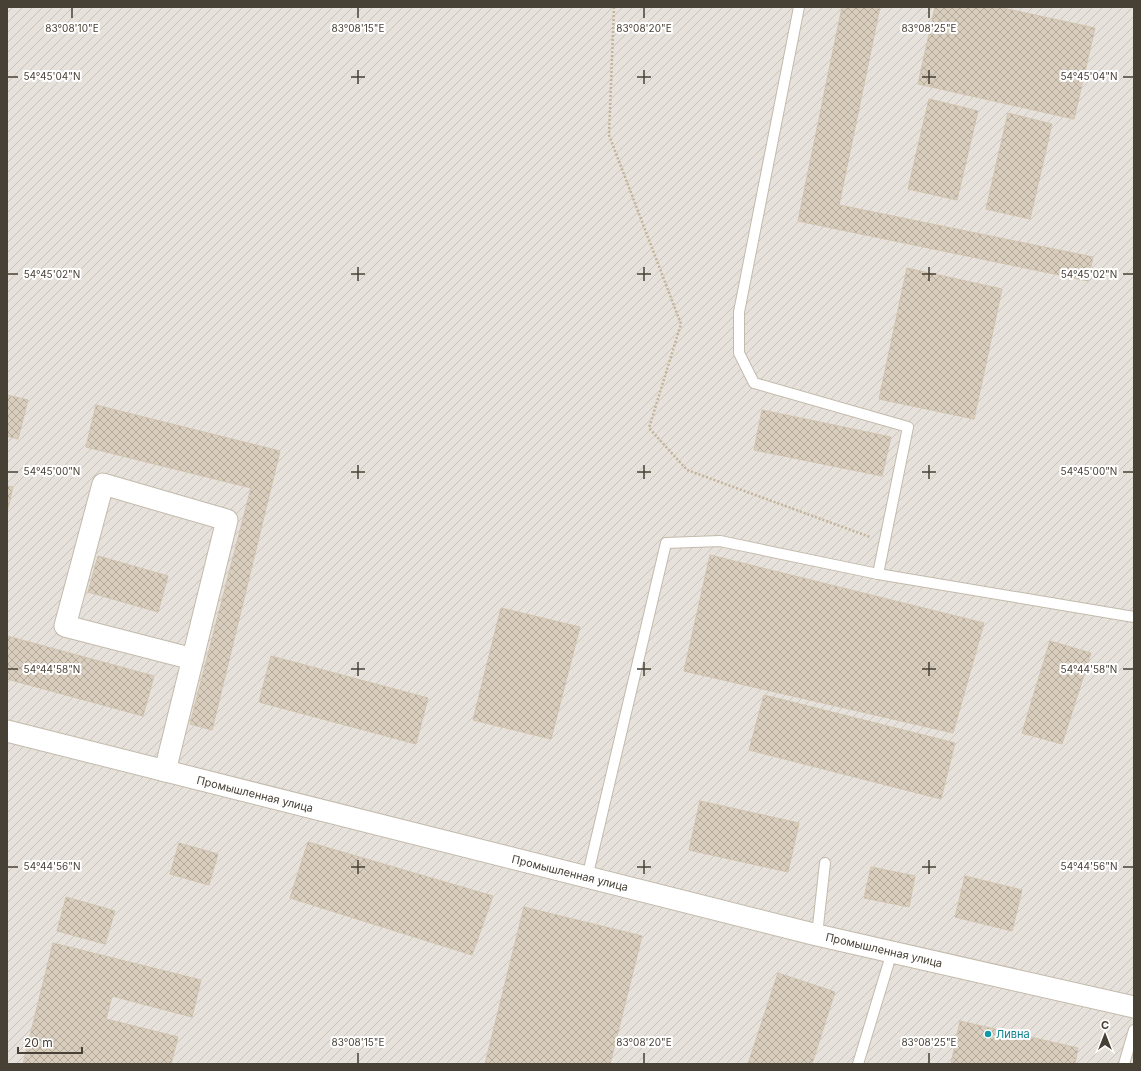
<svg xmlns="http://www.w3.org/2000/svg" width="1141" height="1071" font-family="Inter,sans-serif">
	<defs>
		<pattern id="industrial-furrows" width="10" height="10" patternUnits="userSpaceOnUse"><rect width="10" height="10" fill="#e6e1db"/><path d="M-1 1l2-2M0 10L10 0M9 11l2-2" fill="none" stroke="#c7c2bd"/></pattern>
		<pattern id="building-cross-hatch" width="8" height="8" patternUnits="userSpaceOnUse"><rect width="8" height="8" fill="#d9cebe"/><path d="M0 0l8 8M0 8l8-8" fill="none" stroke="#b2a99b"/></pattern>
	</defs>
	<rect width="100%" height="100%" fill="#f4f0e6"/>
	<rect fill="url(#industrial-furrows)" x="7" y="7" width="1127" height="1057"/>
	<g fill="url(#building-cross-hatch)" stroke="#d1c3ae">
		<path d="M 842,7 L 880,7 L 839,205 L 1093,257 L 1088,281 L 798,221 Z"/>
		<path d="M 935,7 L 998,7 L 1095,28 L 1074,119 L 918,84 Z"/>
		<path d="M 929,99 L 978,111 L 957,200 L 908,189 Z"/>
		<path d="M 1008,113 L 1052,124 L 1030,219 L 986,209 Z"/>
		<path d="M 907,268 L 1002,289 L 974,419 L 879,399 Z"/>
		<path d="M 7,395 L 28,400 L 18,439 L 7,436 Z"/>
		<path d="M 96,405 L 280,451 L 212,730 L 190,724 L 251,488 L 86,447 Z"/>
		<path d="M 762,410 L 891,437 L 882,476 L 754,450 Z"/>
		<path d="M 7,486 L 13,487 L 7,512 Z"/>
		<path d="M 710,555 L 984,623 L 953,733 L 684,671 Z"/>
		<path d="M 98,556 L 168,576 L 158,612 L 88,592 Z"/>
		<path d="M 501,608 L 580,627 L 551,739 L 473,720 Z"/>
		<path d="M 7,636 L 154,676 L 143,716 L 7,679 Z"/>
		<path d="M 1050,641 L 1091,653 L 1062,744 L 1022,733 Z"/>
		<path d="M 271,656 L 428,698 L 416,744 L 259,702 Z"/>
		<path d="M 764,695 L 955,743 L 941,799 L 749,750 Z"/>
		<path d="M 700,801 L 799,823 L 788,872 L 689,850 Z"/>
		<path d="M 308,842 L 493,896 L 472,955 L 290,898 Z"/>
		<path d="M 179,843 L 218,854 L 209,885 L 170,874 Z"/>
		<path d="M 871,867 L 915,876 L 909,907 L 864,898 Z"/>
		<path d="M 965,876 L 1022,890 L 1012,931 L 955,917 Z"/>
		<path d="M 66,897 L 115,911 L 105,944 L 57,931 Z"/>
		<path d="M 524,907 L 642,936 L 610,1064 L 485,1064 Z"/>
		<path d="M 53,943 L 201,980 L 192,1017 L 112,996 L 106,1019 L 178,1037 L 171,1064 L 23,1064 Z"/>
		<path d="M 778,973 L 835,992 L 812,1064 L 748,1064 Z"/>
		<path d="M 960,1021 L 1078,1048 L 1075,1064 L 951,1064 Z"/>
	</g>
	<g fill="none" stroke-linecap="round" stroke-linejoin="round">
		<defs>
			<g id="service">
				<path d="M 878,574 L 1134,617"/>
				<path d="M 587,878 L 666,543 L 720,541 L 878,574 L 908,427 L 754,383 L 739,353 L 739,312 L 799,7"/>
				<path d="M 817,935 L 825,863"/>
				<path d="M 858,1064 L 892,952"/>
				<path d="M 1124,1064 L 1134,1030"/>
			</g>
			<g id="minor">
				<path d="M 7,731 L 817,935 L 1134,1007"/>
				<path d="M 165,771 L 227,520 L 103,484 L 65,626 L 193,659"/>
			</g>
		</defs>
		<use href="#service" stroke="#c3baab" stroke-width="12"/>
		<use href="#minor" stroke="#c3baab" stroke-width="23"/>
		<path stroke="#c3b398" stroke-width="2.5" stroke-dasharray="2 2" stroke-linecap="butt" d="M 614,7 L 609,135 L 681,324 L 649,428 L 687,470 L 870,537"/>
		<use href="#service" stroke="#fff" stroke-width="10"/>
		<use href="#minor" stroke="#fff" stroke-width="21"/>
	</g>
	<path fill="none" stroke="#474035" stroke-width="1.5" d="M 72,8 L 72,18M 358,8 L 358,18M 644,8 L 644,18M 929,8 L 929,18M 358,70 L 358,84M 644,70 L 644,84M 929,70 L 929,84M 8,77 L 18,77M 351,77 L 365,77M 637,77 L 651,77M 922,77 L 936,77M 1123,77 L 1133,77M 358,267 L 358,281M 644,267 L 644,281M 929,267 L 929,281M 8,274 L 18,274M 351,274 L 365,274M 637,274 L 651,274M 922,274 L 936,274M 1123,274 L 1133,274M 358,465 L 358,479M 644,465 L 644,479M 929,465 L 929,479M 8,472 L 18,472M 351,472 L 365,472M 637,472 L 651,472M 922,472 L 936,472M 1123,472 L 1133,472M 358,662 L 358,676M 644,662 L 644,676M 929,662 L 929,676M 8,669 L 18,669M 351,669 L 365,669M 637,669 L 651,669M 922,669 L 936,669M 1123,669 L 1133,669M 358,860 L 358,874M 644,860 L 644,874M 929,860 L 929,874M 8,867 L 18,867M 351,867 L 365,867M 637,867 L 651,867M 922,867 L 936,867M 1123,867 L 1133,867M 358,1053 L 358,1063M 644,1053 L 644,1063M 929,1053 L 929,1063"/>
	<circle fill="#0f9aa8" stroke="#fff" stroke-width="1.5" cx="988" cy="1034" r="4"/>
	<g text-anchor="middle" stroke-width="4" stroke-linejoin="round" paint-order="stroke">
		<g font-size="11" fill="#474035" stroke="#fff">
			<text transform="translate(255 794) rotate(14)" y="4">Промышленная улица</text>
			<text transform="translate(570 873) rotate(14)" y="4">Промышленная улица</text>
			<text transform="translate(884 950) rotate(13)" y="4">Промышленная улица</text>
		</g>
		<g font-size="11" fill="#0d838f" stroke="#fff" text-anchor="start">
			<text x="996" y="1038">Ливна</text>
		</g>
	</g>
	<g font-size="10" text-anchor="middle" fill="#474035" stroke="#fff" stroke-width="4" stroke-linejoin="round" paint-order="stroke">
		<text x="72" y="32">83°08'10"E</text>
		<text x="358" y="32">83°08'15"E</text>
		<text x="644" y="32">83°08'20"E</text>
		<text x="929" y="32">83°08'25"E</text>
		<text x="52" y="80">54°45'04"N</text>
		<text x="1089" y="80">54°45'04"N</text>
		<text x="52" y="278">54°45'02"N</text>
		<text x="1089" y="278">54°45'02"N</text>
		<text x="52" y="475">54°45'00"N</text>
		<text x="1089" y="475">54°45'00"N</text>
		<text x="52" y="673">54°44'58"N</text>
		<text x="1089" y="673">54°44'58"N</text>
		<text x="52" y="870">54°44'56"N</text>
		<text x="1089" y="870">54°44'56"N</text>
		<text x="358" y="1046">83°08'15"E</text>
		<text x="644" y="1046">83°08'20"E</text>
		<text x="929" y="1046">83°08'25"E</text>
	</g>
	<rect width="1141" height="1071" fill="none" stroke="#474035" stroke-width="16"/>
	<g transform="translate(1105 1035)" stroke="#ffffff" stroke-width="3" paint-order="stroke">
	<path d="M0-3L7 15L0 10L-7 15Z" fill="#474035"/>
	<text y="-6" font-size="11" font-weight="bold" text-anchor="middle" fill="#474035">С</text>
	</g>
	<path d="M18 1047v6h64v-6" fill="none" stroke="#474035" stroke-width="2"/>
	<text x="24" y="1047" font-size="12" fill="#474035" stroke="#ffffff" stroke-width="3" paint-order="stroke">20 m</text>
</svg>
